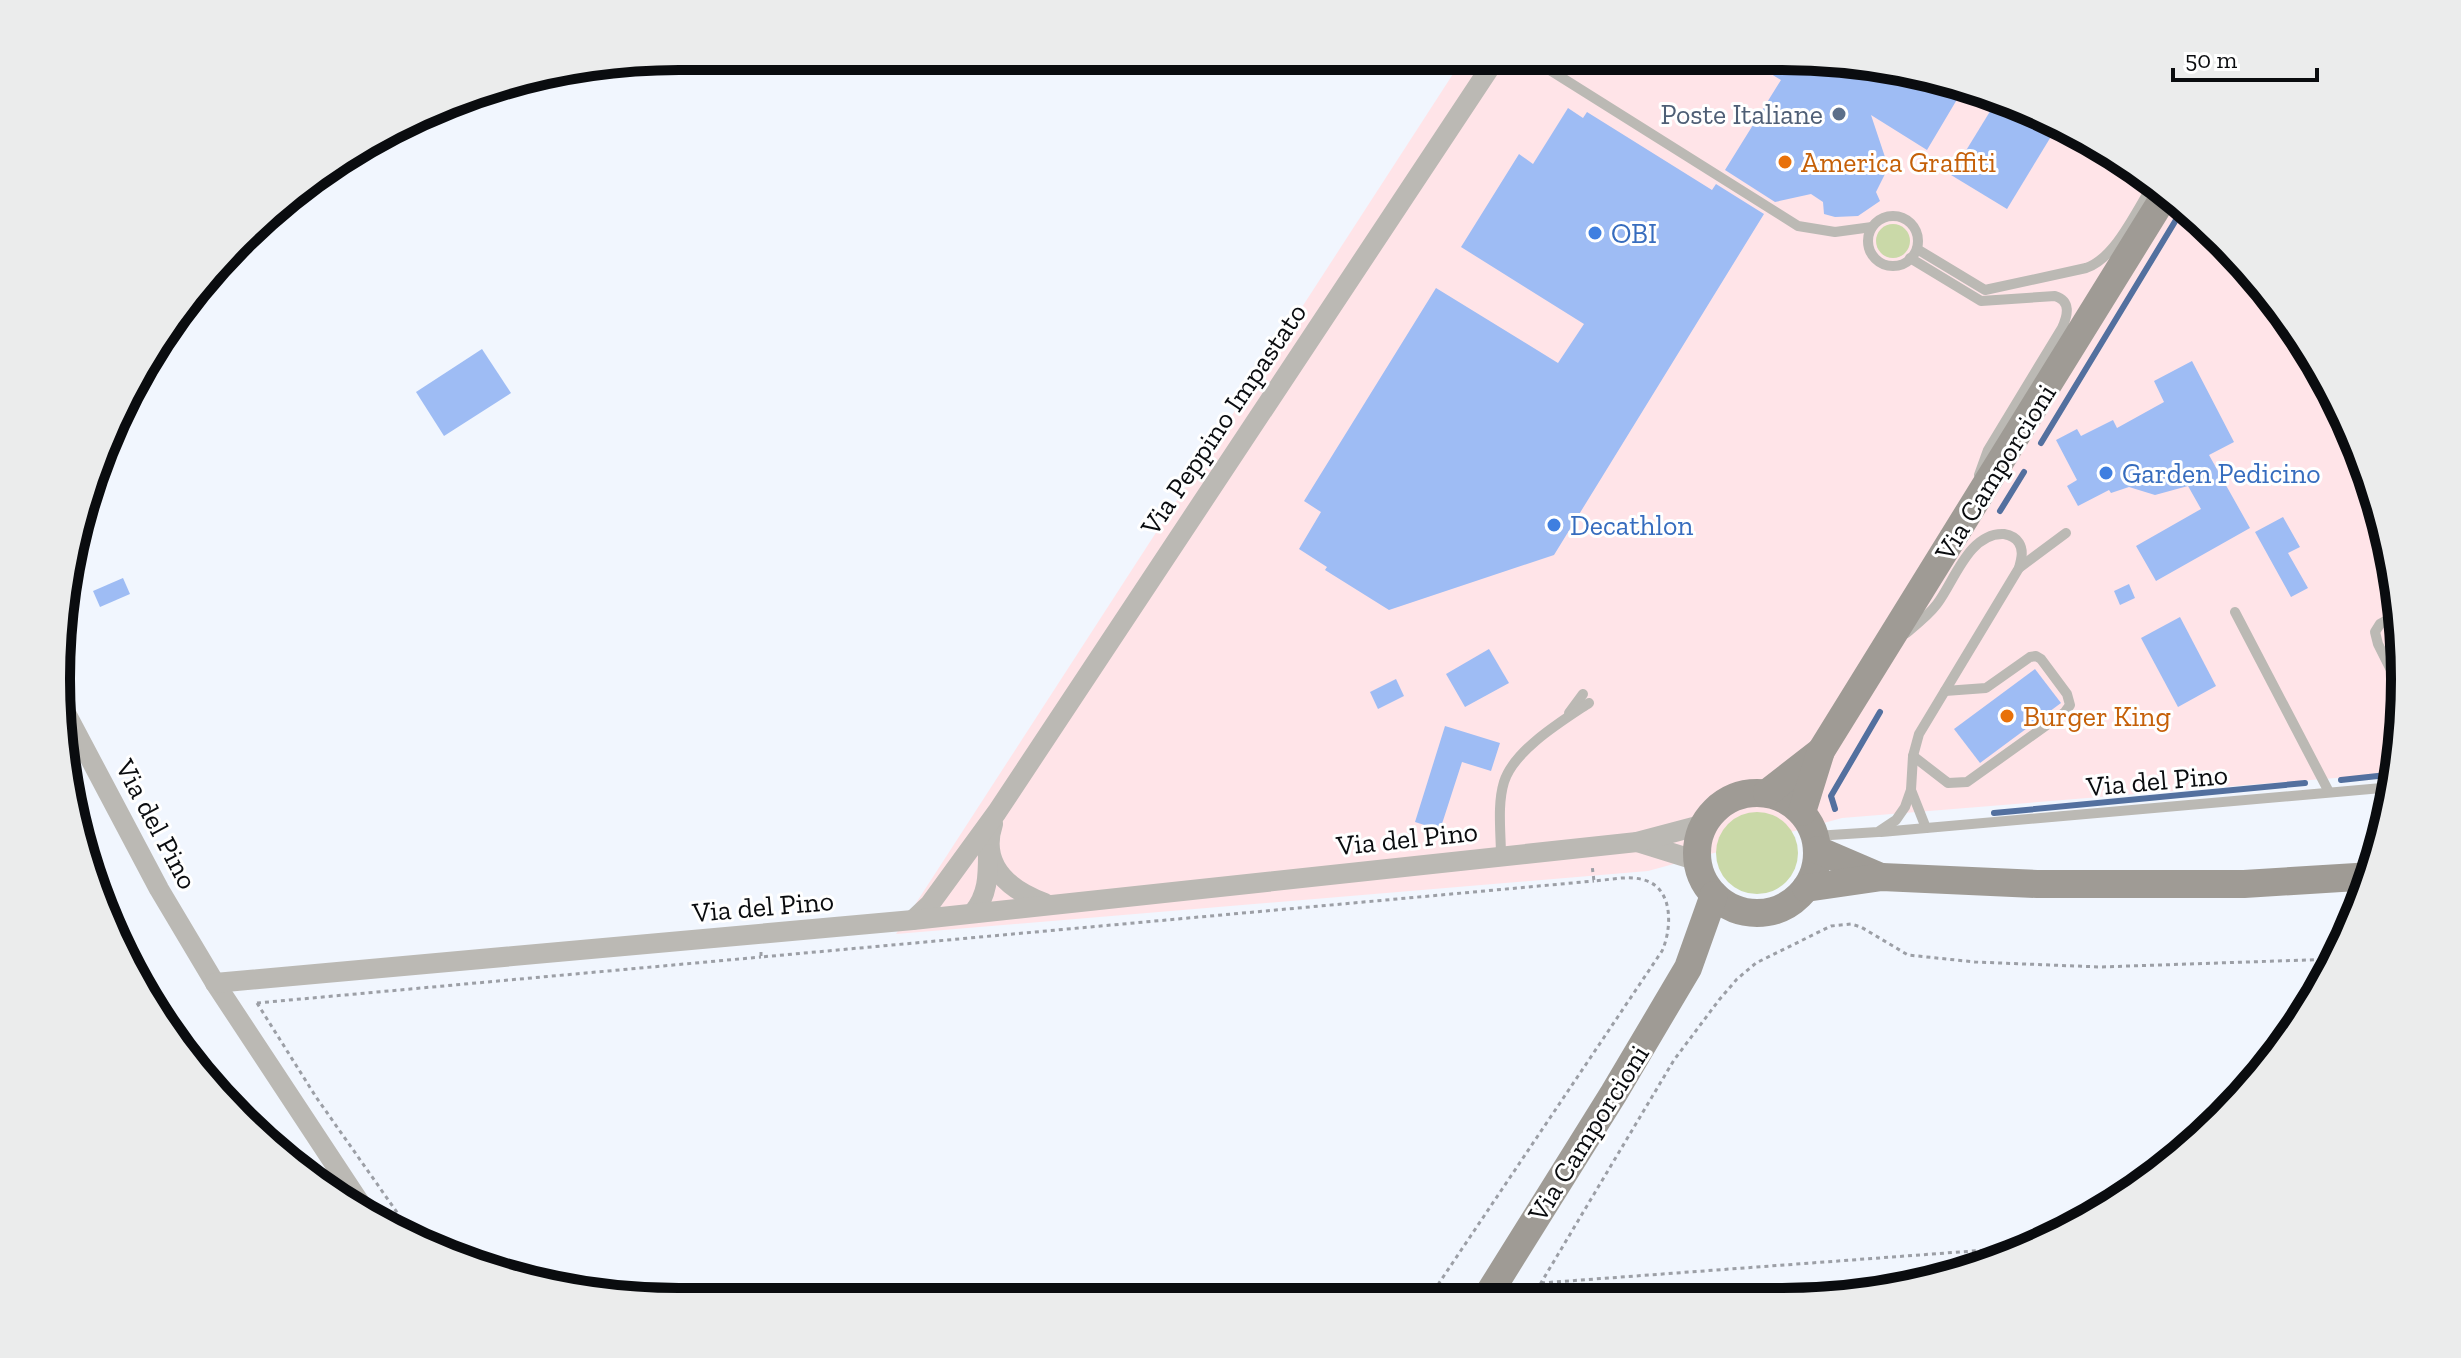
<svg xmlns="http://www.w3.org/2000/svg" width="2461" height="1358" font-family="'Zilla Slab',serif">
	<rect width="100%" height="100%" fill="#f1f6fe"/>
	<path fill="#ffe4e8" d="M 1464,57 L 1822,57 L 1944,77 L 2093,139 L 2192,210 L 2276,299 L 2341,403 L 2384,517 L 2404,638 L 2400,760 L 2397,773 L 1842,818 L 1648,871 L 896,934 Z"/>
	<g fill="#cad9a8">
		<circle cx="1893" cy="241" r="17"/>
		<circle cx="1757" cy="853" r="41"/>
	</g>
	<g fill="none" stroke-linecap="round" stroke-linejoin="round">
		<g stroke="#53709f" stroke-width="6">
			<path d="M 2041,443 L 2185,205"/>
			<path d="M 2000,511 L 2024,472"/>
			<path d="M 2341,780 L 2396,774"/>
			<path d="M 1835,809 L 1831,796 L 1880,712"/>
			<path d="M 1994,813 L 2305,783"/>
		</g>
	</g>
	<g fill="#9ebcf4">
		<path d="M 1744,57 L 1822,57 L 1940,77 L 1962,91 L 1927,150 L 1871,115 L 1886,160 L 1885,174 L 1876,192 L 1880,201 L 1858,216 L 1835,217 L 1824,214 L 1823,202 L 1811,194 L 1775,202 L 1725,170 L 1781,80 Z"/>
		<path d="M 1997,100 L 2058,125 L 2007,209 L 1951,175 Z"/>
		<path d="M 1568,108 L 1583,118 L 1587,112 L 1712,190 L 1716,184 L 1764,214 L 1554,555 L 1389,610 L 1325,570 L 1327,567 L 1299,549 L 1321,512 L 1304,501 L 1436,288 L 1558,363 L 1584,324 L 1461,247 L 1519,154 L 1533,164 Z"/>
		<path d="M 482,349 L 511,393 L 444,436 L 416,392 Z"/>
		<path d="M 2192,361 L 2234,442 L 2209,455 L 2250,528 L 2156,581 L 2136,546 L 2201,509 L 2188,486 L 2155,495 L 2129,487 L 2111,493 L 2109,490 L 2078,506 L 2067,486 L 2077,480 L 2056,440 L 2077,429 L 2081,436 L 2113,420 L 2117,428 L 2164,402 L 2154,381 Z"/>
		<path d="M 2283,517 L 2300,547 L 2288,553 L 2308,588 L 2291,597 L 2255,532 Z"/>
		<path d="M 123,578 L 130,594 L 100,607 L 93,591 Z"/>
		<path d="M 2129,584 L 2135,598 L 2120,605 L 2114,591 Z"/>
		<path d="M 2180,617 L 2216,686 L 2178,707 L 2141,638 Z"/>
		<path d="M 1489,649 L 1509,683 L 1465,707 L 1446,674 Z"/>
		<path d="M 2035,669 L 2061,703 L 1980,763 L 1954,729 Z"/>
		<path d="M 1396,679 L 1404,696 L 1378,709 L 1370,692 Z"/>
		<path d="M 1445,726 L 1500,743 L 1491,771 L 1462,762 L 1440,830 L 1415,822 Z"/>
	</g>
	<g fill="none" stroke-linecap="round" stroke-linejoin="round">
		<g stroke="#9c9fa6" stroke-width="3" stroke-dasharray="4 4" stroke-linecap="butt">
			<path d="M 761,952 L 761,957 L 1594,881"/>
			<path d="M 257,1003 L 761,957"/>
			<path d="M 257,1003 L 316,1097 L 415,1238"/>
			<path d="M 1541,1283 L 2027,1247"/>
			<path d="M 1429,1298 L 1662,951 C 1672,929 1674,888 1644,880 C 1629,875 1609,880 1594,881 L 1592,865"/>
			<path d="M 1532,1298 L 1674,1060 L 1719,1000 L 1737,979 L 1756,963 L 1831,926 L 1851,924 L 1861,927 L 1908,955 L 1975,962 L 2100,967 L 2336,959"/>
		</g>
		<g stroke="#bbb9b4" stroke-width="10">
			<path d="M 1529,57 L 1798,226 L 1835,232 L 1872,227"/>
			<circle cx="1893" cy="241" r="25"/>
			<path d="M 1917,249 L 1985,290 L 2086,268 C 2116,258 2137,209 2154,183"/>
			<path d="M 1910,258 L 1981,301 L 2055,296 C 2071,301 2068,315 2062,328 L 1988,450 L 1979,475"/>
			<path d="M 2019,568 L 2066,533"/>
			<path d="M 2235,612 L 2329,792"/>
			<path d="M 2400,613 L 2380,624 L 2375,632 L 2378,644 L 2402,692"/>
			<path d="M 1569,713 L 1583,694"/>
			<path d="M 1913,756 L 1948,783 L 1967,782 L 2065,712 L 2070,705 L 2067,694 L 2041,659 L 2036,656 L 2030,657 L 1986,688 L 1945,691"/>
			<path d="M 1911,790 L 1926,828"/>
			<path d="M 1881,832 L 2393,787"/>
			<path d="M 1815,836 L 1878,832 L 1896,820 L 1905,807 L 1911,790 L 1913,756 L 1919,734 L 2019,568 C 2021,560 2024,551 2019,543 C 2016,538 2010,535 2004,534 C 1969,532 1954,582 1937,604 C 1928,616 1916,625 1905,634"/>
			<path d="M 1501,857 C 1501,833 1497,805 1504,782 C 1514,750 1562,721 1589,703"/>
		</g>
		<g stroke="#bbb9b4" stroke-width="20">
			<path d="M 59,700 L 159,889 L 215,983 L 372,1221"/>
			<path d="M 993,824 C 979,866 1010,890 1045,903"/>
			<path d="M 1637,842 L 1698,861"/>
			<path d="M 973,913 C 988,895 988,876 988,854"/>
			<path d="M 913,920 L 930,904 L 997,812 L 1497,57"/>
			<path d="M 215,983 L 913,920 L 1637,842 L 1705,824"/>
		</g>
		<g stroke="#9f9b95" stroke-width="28">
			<circle cx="1757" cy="853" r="60"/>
			<path d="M 1767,793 L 1821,751"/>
			<path d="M 1802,812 L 1821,751 L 2167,192"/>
			<path d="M 1818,850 L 1881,877"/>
			<path d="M 1806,888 L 1882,877 L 2037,884 L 2244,884 L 2373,876"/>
			<path d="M 1486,1298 L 1614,1093 L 1688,968 L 1714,895"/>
		</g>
	</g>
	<circle fill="#5c6f8a" stroke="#fff" stroke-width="3" cx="1839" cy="114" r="8"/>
	<g fill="#e8710a" stroke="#fff" stroke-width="3">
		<circle cx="1785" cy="162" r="8"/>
		<circle cx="2007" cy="716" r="8"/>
	</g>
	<g fill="#3f7fe0" stroke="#fff" stroke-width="3">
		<circle cx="1595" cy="233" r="8"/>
		<circle cx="2106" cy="473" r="8"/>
		<circle cx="1554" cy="525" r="8"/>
	</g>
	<g text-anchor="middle" stroke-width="6" stroke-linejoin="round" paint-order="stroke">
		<g font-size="28" fill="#4e5e75" stroke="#fff" text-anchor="end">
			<text x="1823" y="124">Poste Italiane</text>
		</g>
		<g font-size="28" fill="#c56008" stroke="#fff" text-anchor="start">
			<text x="1801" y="172">America Graffiti</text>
			<text x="2023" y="726">Burger King</text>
		</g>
		<g font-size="28" fill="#366cbe" stroke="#fff" text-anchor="start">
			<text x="1611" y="243">OBI</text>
			<text x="2122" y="483">Garden Pedicino</text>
			<text x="1570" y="535">Decathlon</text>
		</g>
		<g font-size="28" fill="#0a0c0f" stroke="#fff">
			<text transform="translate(1223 419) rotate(-56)" y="10">Via Peppino Impastato</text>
			<text transform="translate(1995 472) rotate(-58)" y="10">Via Camporcioni</text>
			<text transform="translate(2157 780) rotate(-5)" y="10">Via del Pino</text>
			<text transform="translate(157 824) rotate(62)" y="10">Via del Pino</text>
			<text transform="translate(1407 838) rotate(-6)" y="10">Via del Pino</text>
			<text transform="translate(763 906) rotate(-5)" y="10">Via del Pino</text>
			<text transform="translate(1588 1133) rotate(-58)" y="10">Via Camporcioni</text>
		</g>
	</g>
	<path d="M0 0H2461V1358H0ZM679 70H1782A609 609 0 0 1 2391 679V679A609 609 0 0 1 1782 1288H679A609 609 0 0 1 70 679V679A609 609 0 0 1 679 70Z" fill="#ebecec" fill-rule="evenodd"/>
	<path fill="none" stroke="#0a0c0f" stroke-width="10" d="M679 70H1782A609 609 0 0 1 2391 679V679A609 609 0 0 1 1782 1288H679A609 609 0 0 1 70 679V679A609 609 0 0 1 679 70Z"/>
	<path d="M2173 68v12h144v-12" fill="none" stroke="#0a0c0f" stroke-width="4"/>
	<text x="2185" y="68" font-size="24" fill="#0a0c0f" stroke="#ffffff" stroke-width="6" paint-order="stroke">50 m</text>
</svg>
